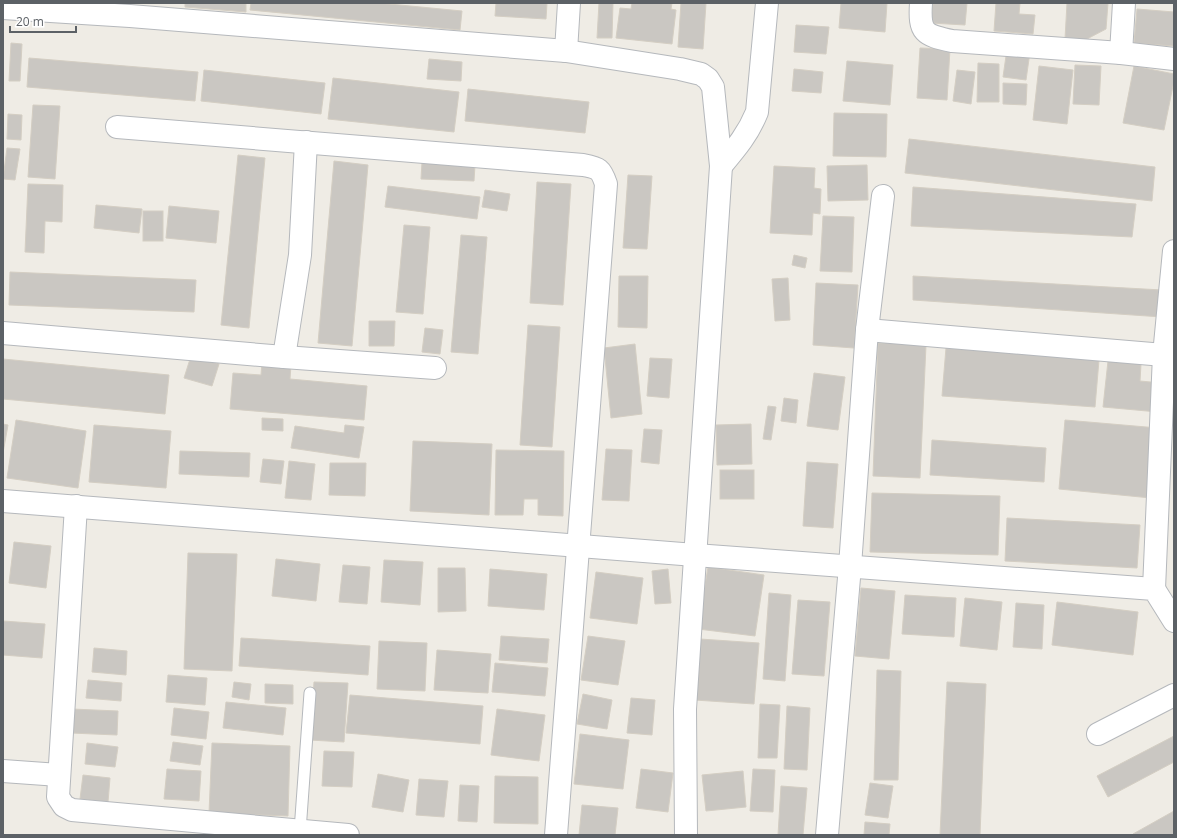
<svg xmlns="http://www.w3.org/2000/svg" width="1177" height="838" font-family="'Open Sans',sans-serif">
	<rect width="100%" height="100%" fill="#efece5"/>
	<g fill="#cac7c2" stroke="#d4cec3">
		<path d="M 185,3 L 246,3 L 246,12 L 185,7 Z"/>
		<path d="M 251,3 L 379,3 L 462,11 L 460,30 L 250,10 Z"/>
		<path d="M 496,3 L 547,3 L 546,19 L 495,16 Z"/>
		<path d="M 599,3 L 613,3 L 612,38 L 597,38 Z"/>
		<path d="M 632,3 L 672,3 L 671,9 L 676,10 L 672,44 L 616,38 L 620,8 L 631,9 Z"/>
		<path d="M 681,3 L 706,3 L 703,49 L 678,47 Z"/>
		<path d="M 841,3 L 887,3 L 885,32 L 839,28 Z"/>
		<path d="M 933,3 L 967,3 L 965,25 L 931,23 Z"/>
		<path d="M 996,3 L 1020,3 L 1019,14 L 1035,15 L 1033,34 L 994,31 Z"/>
		<path d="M 1067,3 L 1108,3 L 1106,29 L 1085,40 L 1065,39 Z"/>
		<path d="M 1137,9 L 1174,12 L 1174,46 L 1134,43 Z"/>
		<path d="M 796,25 L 829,27 L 826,54 L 794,52 Z"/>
		<path d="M 11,43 L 22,44 L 20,81 L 9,81 Z"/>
		<path d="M 920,48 L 950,49 L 947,100 L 917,98 Z"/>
		<path d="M 1007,49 L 1030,52 L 1026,80 L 1003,77 Z"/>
		<path d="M 29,58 L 198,72 L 195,101 L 27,87 Z"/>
		<path d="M 429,59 L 462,62 L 461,81 L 427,79 Z"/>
		<path d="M 847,61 L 893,65 L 890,105 L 843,101 Z"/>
		<path d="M 978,63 L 999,64 L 999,102 L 977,102 Z"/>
		<path d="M 1075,65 L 1101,66 L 1099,105 L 1073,104 Z"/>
		<path d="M 1039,66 L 1073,70 L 1067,124 L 1033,120 Z"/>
		<path d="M 1134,66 L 1174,74 L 1174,81 L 1164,130 L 1123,123 Z"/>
		<path d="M 794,69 L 823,72 L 821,93 L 792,91 Z"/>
		<path d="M 204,70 L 325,83 L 321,114 L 201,101 Z"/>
		<path d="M 957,70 L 975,72 L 971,104 L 953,101 Z"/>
		<path d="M 333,78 L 459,92 L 454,132 L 328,119 Z"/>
		<path d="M 1003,83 L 1027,84 L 1026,105 L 1003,104 Z"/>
		<path d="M 468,89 L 589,102 L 585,133 L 465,121 Z"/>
		<path d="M 33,105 L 60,106 L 55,179 L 28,177 Z"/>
		<path d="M 834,113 L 887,114 L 886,157 L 833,156 Z"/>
		<path d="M 8,114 L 22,115 L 21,140 L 7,139 Z"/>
		<path d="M 909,139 L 1155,167 L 1152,201 L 905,173 Z"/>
		<path d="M 7,148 L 20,149 L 15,180 L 3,179 Z"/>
		<path d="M 238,155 L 265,158 L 249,328 L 221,325 Z"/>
		<path d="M 334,161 L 368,165 L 352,346 L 318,343 Z"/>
		<path d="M 422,162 L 475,165 L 474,181 L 421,179 Z"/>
		<path d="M 867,165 L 868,200 L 828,201 L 827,166 Z"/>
		<path d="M 774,166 L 815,168 L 814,188 L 821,189 L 820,214 L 813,213 L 812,235 L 770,233 Z"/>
		<path d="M 628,175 L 652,176 L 647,249 L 623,248 Z"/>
		<path d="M 537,182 L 571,184 L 563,305 L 530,303 Z"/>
		<path d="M 28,184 L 63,185 L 62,222 L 45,221 L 44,253 L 25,252 Z"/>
		<path d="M 388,186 L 480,197 L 477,219 L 385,207 Z"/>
		<path d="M 913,187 L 1136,204 L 1132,237 L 911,226 Z"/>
		<path d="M 485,190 L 510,194 L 507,211 L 482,207 Z"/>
		<path d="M 96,205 L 142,209 L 139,233 L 94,228 Z"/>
		<path d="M 169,206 L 219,211 L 216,243 L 166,238 Z"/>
		<rect x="143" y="211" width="20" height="30"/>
		<path d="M 823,216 L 854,217 L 852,272 L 820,271 Z"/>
		<path d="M 404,225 L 430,227 L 423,314 L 396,312 Z"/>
		<path d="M 461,235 L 487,237 L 478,354 L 451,352 Z"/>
		<path d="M 794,255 L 807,258 L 805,268 L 792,265 Z"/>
		<path d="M 10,272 L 196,280 L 194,312 L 9,305 Z"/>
		<path d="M 619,276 L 648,276 L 647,328 L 618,327 Z"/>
		<path d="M 913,276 L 1162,290 L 1162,317 L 913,300 Z"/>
		<path d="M 788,278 L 790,320 L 775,321 L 772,279 Z"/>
		<path d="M 816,283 L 858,285 L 854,348 L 813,345 Z"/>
		<path d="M 369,321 L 395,321 L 394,346 L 369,346 Z"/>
		<path d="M 528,325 L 560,327 L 552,447 L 520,445 Z"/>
		<path d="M 425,328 L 443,330 L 440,354 L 422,352 Z"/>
		<path d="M 878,343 L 926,345 L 920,478 L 873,476 Z"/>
		<path d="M 635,344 L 642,414 L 611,418 L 604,348 Z"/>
		<path d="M 946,348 L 1099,360 L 1095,407 L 942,396 Z"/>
		<path d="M 191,356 L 219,364 L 212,386 L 184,378 Z"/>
		<path d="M 650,358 L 672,359 L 669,398 L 647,396 Z"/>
		<path d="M 3,359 L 169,375 L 165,414 L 3,399 Z"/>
		<path d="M 1108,361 L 1141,364 L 1140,381 L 1161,383 L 1158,412 L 1103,407 Z"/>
		<path d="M 262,363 L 291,365 L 290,379 L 367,386 L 364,420 L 230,409 L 233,373 L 261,375 Z"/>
		<path d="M 814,373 L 845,377 L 838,430 L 807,426 Z"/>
		<path d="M 784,398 L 798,400 L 796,423 L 781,421 Z"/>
		<path d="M 768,406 L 776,407 L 771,440 L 763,439 Z"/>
		<path d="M 262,418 L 283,419 L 283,431 L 262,430 Z"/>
		<path d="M 16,420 L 86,431 L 78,488 L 7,478 Z"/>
		<path d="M 1065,420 L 1158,428 L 1151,498 L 1059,489 Z"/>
		<path d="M 3,424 L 8,425 L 3,453 Z"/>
		<path d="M 751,424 L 752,464 L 717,465 L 716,425 Z"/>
		<path d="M 94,425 L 171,431 L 166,488 L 89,482 Z"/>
		<path d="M 345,425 L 364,427 L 359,458 L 291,448 L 295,426 L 344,433 Z"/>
		<path d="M 644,429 L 662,430 L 659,464 L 641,462 Z"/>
		<path d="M 932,440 L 1046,448 L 1044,482 L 930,475 Z"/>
		<path d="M 413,441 L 492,444 L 489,515 L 410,511 Z"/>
		<path d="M 606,449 L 632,450 L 629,501 L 602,500 Z"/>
		<path d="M 496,450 L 564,451 L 563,516 L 538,515 L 538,499 L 524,499 L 523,515 L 495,515 Z"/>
		<path d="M 180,451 L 250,453 L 249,477 L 179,474 Z"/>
		<path d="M 263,459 L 284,461 L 281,484 L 260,482 Z"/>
		<path d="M 289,461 L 315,464 L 311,500 L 285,498 Z"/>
		<path d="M 807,462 L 838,464 L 833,528 L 803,526 Z"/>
		<path d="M 330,463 L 366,463 L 365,496 L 329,495 Z"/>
		<rect x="720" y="470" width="34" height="29"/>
		<path d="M 872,493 L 1000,496 L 998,555 L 870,552 Z"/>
		<path d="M 1007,518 L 1140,525 L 1137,568 L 1005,561 Z"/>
		<path d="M 14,542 L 51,546 L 46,588 L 9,583 Z"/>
		<path d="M 188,553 L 237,554 L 232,671 L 184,669 Z"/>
		<path d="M 276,559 L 320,564 L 316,601 L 272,596 Z"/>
		<path d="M 384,560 L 423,562 L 420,605 L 381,602 Z"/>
		<path d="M 343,565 L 370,567 L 367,604 L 339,602 Z"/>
		<path d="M 708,567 L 764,575 L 755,636 L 698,629 Z"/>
		<path d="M 438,568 L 465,568 L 466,611 L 438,612 Z"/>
		<path d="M 490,569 L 547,574 L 544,610 L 488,606 Z"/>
		<path d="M 668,569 L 671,603 L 655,604 L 652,571 Z"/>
		<path d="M 596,572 L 643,578 L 637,624 L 590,618 Z"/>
		<path d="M 861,588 L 895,591 L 889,659 L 855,656 Z"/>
		<path d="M 769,593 L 791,595 L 785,681 L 763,679 Z"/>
		<path d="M 905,595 L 956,598 L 954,637 L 902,634 Z"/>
		<path d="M 965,598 L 1002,602 L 997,650 L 960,646 Z"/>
		<path d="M 798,600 L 830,602 L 824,676 L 792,674 Z"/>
		<path d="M 1057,602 L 1138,612 L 1133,655 L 1052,645 Z"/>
		<path d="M 1016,603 L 1044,605 L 1042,649 L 1013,647 Z"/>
		<path d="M 3,621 L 45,624 L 42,658 L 3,655 Z"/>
		<path d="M 501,636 L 549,639 L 547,663 L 499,660 Z"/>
		<path d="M 588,636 L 625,641 L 618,685 L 581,680 Z"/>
		<path d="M 241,638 L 370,646 L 368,675 L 239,666 Z"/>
		<path d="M 700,639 L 759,643 L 754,704 L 695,700 Z"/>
		<path d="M 379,641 L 427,643 L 425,691 L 377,689 Z"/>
		<path d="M 94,648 L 127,651 L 126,675 L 92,672 Z"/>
		<path d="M 437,650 L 491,654 L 488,693 L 434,690 Z"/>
		<path d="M 495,663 L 548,668 L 545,696 L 492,692 Z"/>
		<path d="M 877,670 L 901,671 L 898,780 L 874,780 Z"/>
		<path d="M 168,675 L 207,678 L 205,705 L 166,702 Z"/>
		<path d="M 88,680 L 122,683 L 121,701 L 86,698 Z"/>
		<path d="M 234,682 L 251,684 L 249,700 L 232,697 Z"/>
		<path d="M 314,682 L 348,683 L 344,742 L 310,740 Z"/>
		<path d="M 947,682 L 986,684 L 980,835 L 940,835 Z"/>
		<path d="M 265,684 L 293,685 L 293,704 L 265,703 Z"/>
		<path d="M 583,694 L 612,700 L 607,729 L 577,724 Z"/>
		<path d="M 350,695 L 483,706 L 480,744 L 346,733 Z"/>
		<path d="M 631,698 L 655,700 L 652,735 L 627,733 Z"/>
		<path d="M 226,702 L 286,708 L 283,735 L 223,728 Z"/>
		<path d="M 760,704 L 780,705 L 777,758 L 758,758 Z"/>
		<path d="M 787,706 L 810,708 L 807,770 L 784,769 Z"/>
		<path d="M 174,708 L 209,712 L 206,739 L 171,735 Z"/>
		<path d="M 72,709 L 118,711 L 117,735 L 71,733 Z"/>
		<path d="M 497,709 L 545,715 L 539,761 L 491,755 Z"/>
		<path d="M 580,734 L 629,740 L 623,789 L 574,784 Z"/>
		<path d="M 1174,736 L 1174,762 L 1108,797 L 1097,776 Z"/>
		<path d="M 173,742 L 203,746 L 200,765 L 170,761 Z"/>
		<path d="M 87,743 L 118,747 L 115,767 L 85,764 Z"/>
		<path d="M 212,743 L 290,746 L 288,816 L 209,813 Z"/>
		<path d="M 324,751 L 354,752 L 352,787 L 322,786 Z"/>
		<path d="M 167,769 L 201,771 L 199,801 L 164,799 Z"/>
		<path d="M 641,769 L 673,773 L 668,812 L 636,808 Z"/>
		<path d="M 753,769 L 775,770 L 773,812 L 750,811 Z"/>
		<path d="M 743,771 L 746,807 L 706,811 L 702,775 Z"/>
		<path d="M 378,774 L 409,780 L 403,812 L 372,807 Z"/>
		<path d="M 83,775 L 110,778 L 108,802 L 80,799 Z"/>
		<path d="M 495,776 L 538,777 L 538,824 L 494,823 Z"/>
		<path d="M 419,779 L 448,781 L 444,817 L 416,815 Z"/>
		<path d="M 870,783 L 893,786 L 888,818 L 865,815 Z"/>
		<path d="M 460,785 L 479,786 L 477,822 L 458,821 Z"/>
		<path d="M 781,786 L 807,788 L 803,835 L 778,835 Z"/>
		<path d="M 582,805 L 618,808 L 615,835 L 579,835 Z"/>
		<path d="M 1174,811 L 1174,835 L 1133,835 L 1133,834 Z"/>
		<path d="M 865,822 L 890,824 L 889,835 L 864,835 Z"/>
	</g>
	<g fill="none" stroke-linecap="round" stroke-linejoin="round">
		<defs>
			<path id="lane" d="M 300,831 L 310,693"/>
			<g id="street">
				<path d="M 921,3 C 919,33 924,35 952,41 L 1121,53 L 1174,59"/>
				<path d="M 3,8 L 130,16 L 566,51 L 680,69 L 701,74 L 708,79 L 713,87 L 721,166 L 685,709 L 686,835"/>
				<path d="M 566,51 L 569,3"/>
				<path d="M 1121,53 L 1124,3"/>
				<path d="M 117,127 L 583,165 C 599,168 601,169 606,184 L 556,835"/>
				<path d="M 721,166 C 737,147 748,134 757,112 L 767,3"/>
				<path d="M 867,330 L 1164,355"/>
				<path d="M 3,333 L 284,357 L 435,368"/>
				<path d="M 284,357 L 300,255 L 306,142"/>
				<path d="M 3,501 L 695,555 L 1154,589 L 1174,621"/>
				<path d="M 76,506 L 58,797 L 64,806 L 72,810 L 348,835"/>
				<path d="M 1154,589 L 1164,355 L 1174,251"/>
				<path d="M 1098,734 L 1174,695"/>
				<path d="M 3,771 L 59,775"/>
				<path d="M 827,835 L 850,566 L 867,330 L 883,196"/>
			</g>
		</defs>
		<use href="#lane" stroke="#b5b8bc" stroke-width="13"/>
		<use href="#street" stroke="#b5b8bc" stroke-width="24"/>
		<use href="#lane" stroke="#fff" stroke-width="11"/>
		<use href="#street" stroke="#fff" stroke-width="22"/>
	</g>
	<rect width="1177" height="838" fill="none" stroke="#5c6166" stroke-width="8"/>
	<path d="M10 26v6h66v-6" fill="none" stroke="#5c6166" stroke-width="2"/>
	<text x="16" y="26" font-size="12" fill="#5c6166" stroke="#ffffff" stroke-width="3" paint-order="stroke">20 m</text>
</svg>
